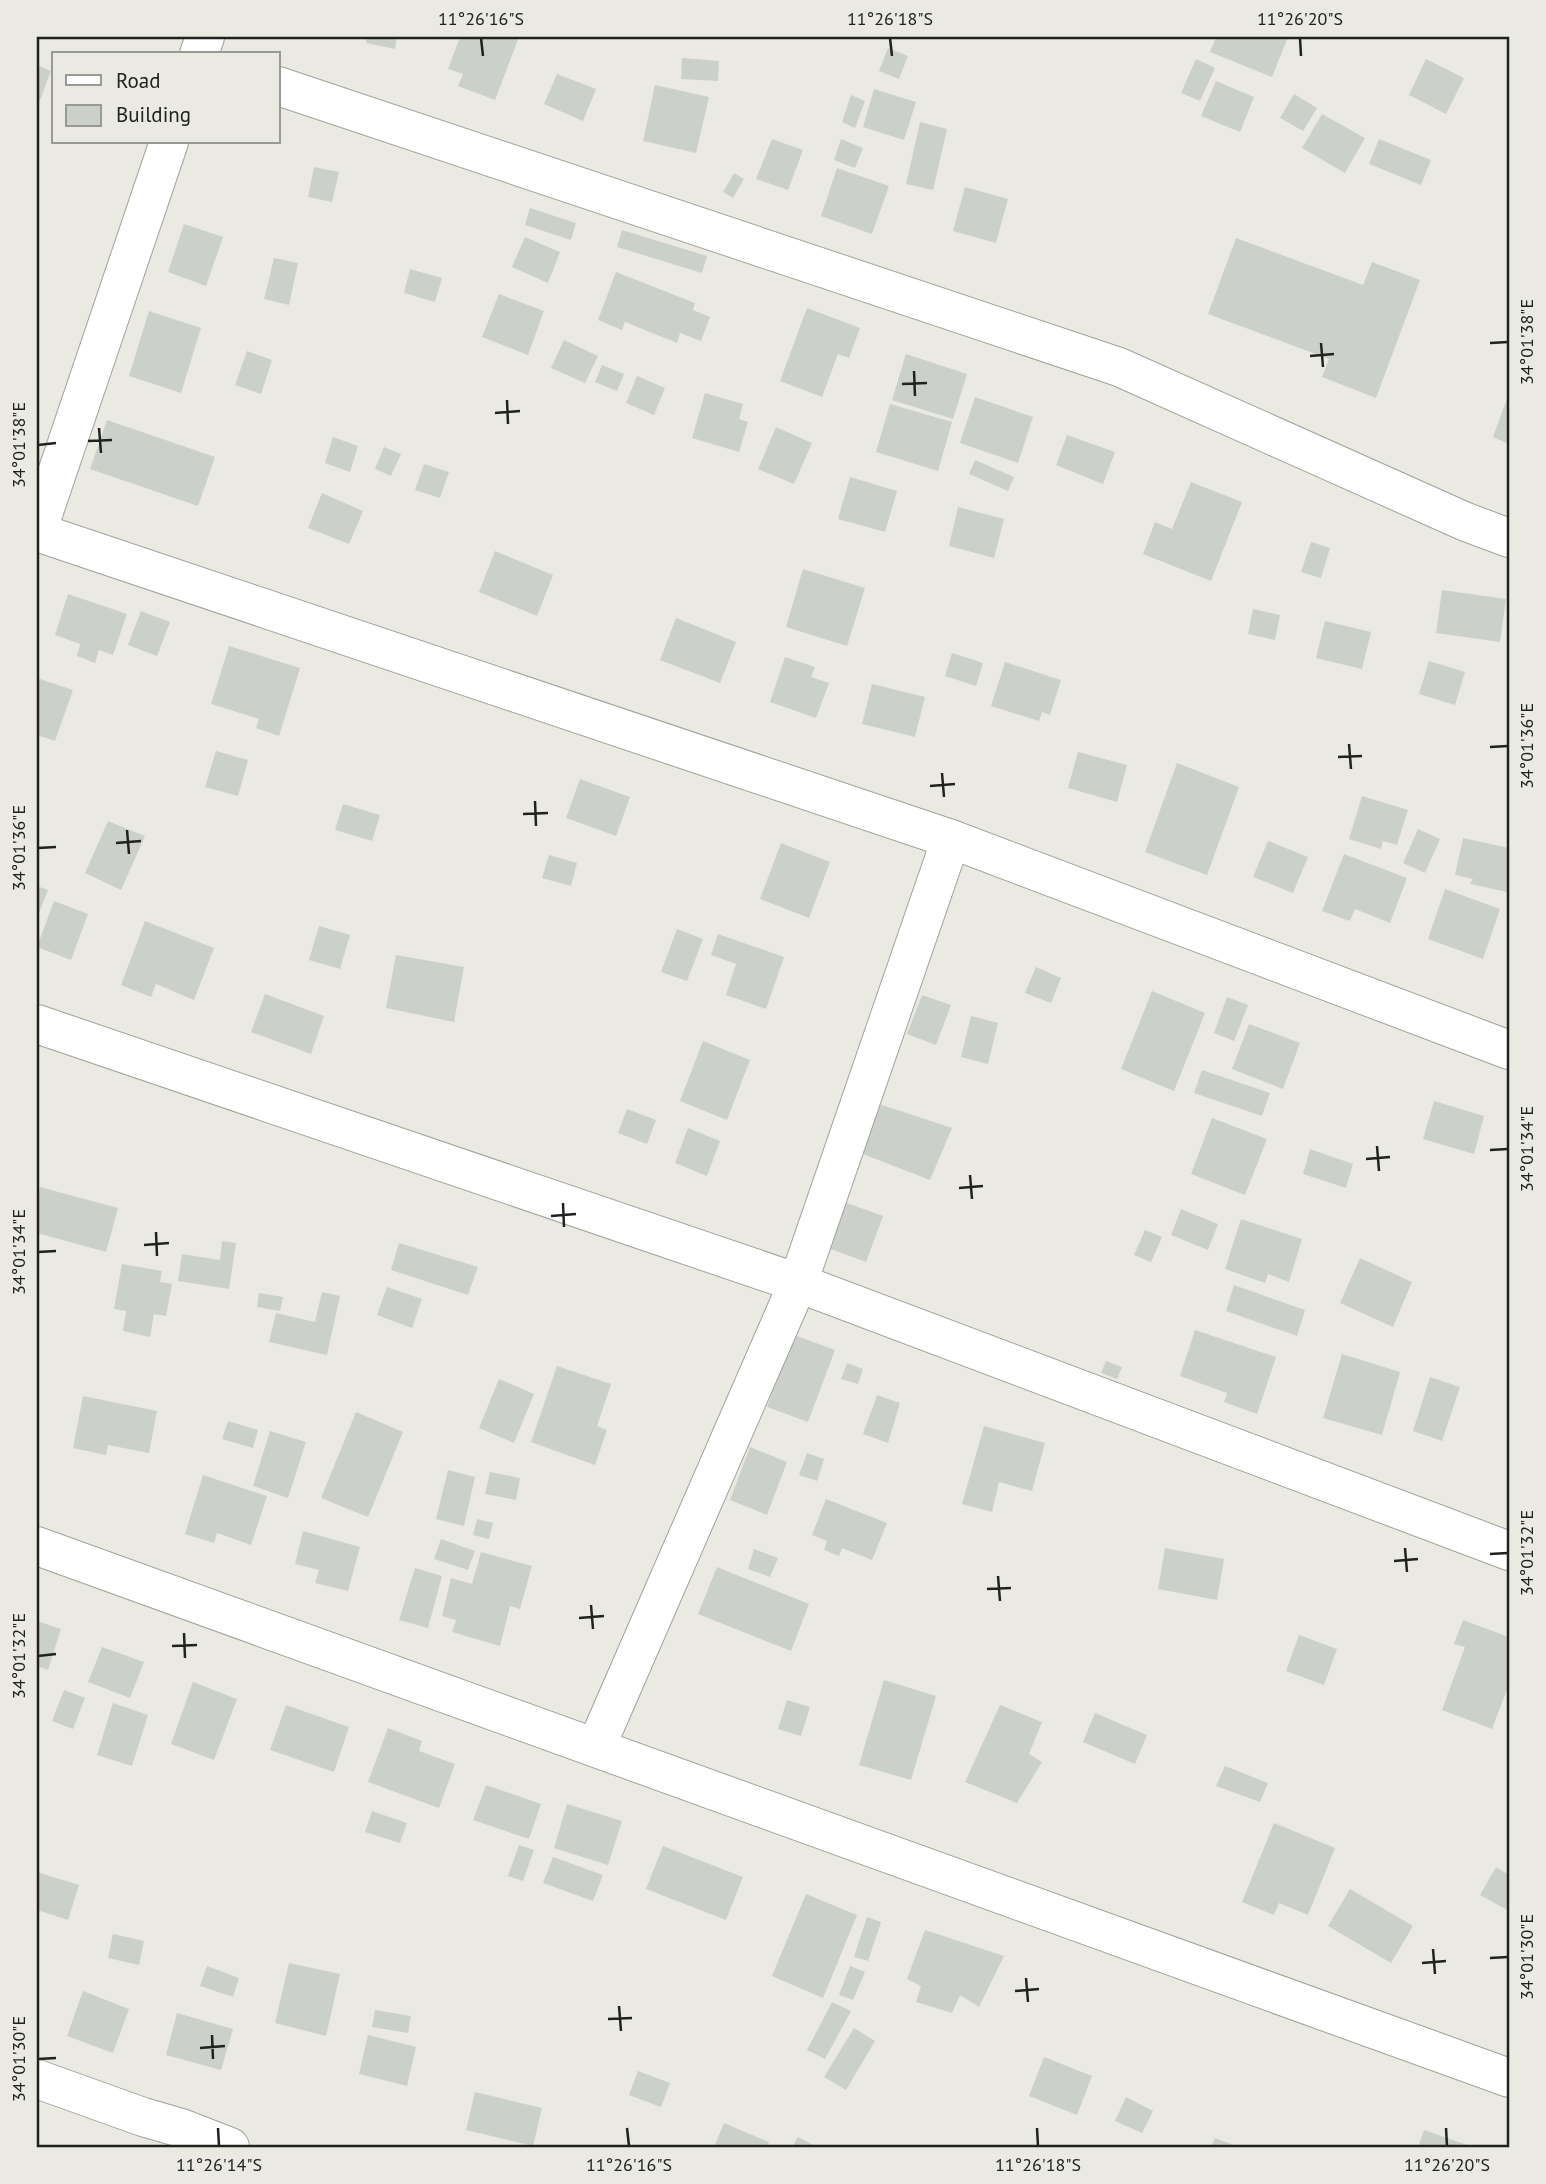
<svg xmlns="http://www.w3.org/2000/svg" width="1546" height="2184" font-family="'PT Sans',sans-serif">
	<rect width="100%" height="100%" fill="#eaeae3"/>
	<g fill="#ccd0ca">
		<path d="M 367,37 L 397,37 L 395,49 L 366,43 Z"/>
		<path d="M 460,37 L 519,37 L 495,100 L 458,86 L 463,74 L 448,69 Z"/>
		<path d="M 1216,37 L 1288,37 L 1272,77 L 1210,52 Z"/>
		<path d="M 888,48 L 908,56 L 899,79 L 879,71 Z"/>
		<path d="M 682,58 L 719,61 L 718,81 L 681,79 Z"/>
		<path d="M 1196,59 L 1215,68 L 1200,101 L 1181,93 Z"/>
		<path d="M 1426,59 L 1464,78 L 1446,114 L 1409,95 Z"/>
		<path d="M 37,65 L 51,71 L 37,108 Z"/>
		<path d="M 557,74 L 596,89 L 583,121 L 544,104 Z"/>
		<path d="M 1216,81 L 1254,97 L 1240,132 L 1201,116 Z"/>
		<path d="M 655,85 L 709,97 L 696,153 L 643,141 Z"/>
		<path d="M 874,89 L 916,102 L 904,140 L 863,127 Z"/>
		<path d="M 1294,94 L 1317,108 L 1303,131 L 1280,118 Z"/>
		<path d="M 851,95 L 865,101 L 855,128 L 842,122 Z"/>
		<path d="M 1322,114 L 1365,138 L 1345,173 L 1302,148 Z"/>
		<path d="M 920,122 L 947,129 L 933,190 L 906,184 Z"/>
		<path d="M 772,139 L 803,150 L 788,190 L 756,179 Z"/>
		<path d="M 841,139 L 863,148 L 855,168 L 834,160 Z"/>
		<path d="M 1379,139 L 1431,160 L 1421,185 L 1369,164 Z"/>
		<path d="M 314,167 L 339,172 L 332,202 L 308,197 Z"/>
		<path d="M 837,168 L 889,186 L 872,234 L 821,216 Z"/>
		<path d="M 734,173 L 744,179 L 733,198 L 723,192 Z"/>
		<path d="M 965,187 L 1008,199 L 996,243 L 953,231 Z"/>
		<path d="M 530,208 L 576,223 L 571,240 L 525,225 Z"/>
		<path d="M 184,224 L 223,237 L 206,286 L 168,272 Z"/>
		<path d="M 622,230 L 707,256 L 702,273 L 617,247 Z"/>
		<path d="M 525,237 L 560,252 L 548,283 L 512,267 Z"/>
		<path d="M 1236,238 L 1363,285 L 1372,262 L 1420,280 L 1376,398 L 1322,377 L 1329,359 L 1208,314 Z"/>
		<path d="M 274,258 L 298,263 L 289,305 L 264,299 Z"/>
		<path d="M 410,269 L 442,278 L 435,302 L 404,293 Z"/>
		<path d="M 616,272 L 695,303 L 693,310 L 710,317 L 701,341 L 680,333 L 677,343 L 625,322 L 622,330 L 598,320 Z"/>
		<path d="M 499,294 L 544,311 L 528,355 L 482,337 Z"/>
		<path d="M 807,308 L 860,328 L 849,358 L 838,354 L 822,397 L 780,381 Z"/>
		<path d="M 149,311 L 201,328 L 181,393 L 129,376 Z"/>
		<path d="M 564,340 L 598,356 L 585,383 L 551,368 Z"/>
		<path d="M 247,351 L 272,360 L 261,394 L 235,385 Z"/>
		<path d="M 906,354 L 967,374 L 953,419 L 892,400 Z"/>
		<path d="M 602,365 L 624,374 L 617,391 L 595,382 Z"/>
		<path d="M 637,376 L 665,388 L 654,415 L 626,403 Z"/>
		<path d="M 705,393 L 743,404 L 739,419 L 748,422 L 739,452 L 692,438 Z"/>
		<path d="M 1509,393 L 1509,444 L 1493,437 Z"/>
		<path d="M 975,397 L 1033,417 L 1018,463 L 960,443 Z"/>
		<path d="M 890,404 L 952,422 L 938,471 L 876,452 Z"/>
		<path d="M 107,420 L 215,457 L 198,506 L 90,469 Z"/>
		<path d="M 776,427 L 812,443 L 794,484 L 758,469 Z"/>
		<path d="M 1067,435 L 1115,452 L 1103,484 L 1056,465 Z"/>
		<path d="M 333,437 L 358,446 L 350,472 L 325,463 Z"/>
		<path d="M 384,447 L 401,454 L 391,476 L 375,469 Z"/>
		<path d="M 975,460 L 1014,477 L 1008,491 L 969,474 Z"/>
		<path d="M 424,464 L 449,472 L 440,498 L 415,490 Z"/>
		<path d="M 850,477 L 897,491 L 885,532 L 838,519 Z"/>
		<path d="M 1191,482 L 1242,502 L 1211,581 L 1143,554 L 1155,522 L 1172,529 Z"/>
		<path d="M 322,493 L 363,511 L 349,544 L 308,528 Z"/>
		<path d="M 958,507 L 1004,519 L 994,558 L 949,546 Z"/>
		<path d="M 1311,542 L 1330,548 L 1321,578 L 1301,572 Z"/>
		<path d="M 495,551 L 553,575 L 537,616 L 479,592 Z"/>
		<path d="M 803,569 L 865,588 L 847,646 L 786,627 Z"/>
		<path d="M 1442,590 L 1506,599 L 1500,642 L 1436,633 Z"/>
		<path d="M 68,594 L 127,614 L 113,655 L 99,650 L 95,663 L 77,656 L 80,644 L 55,635 Z"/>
		<path d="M 1253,609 L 1280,615 L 1275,640 L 1248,634 Z"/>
		<path d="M 141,611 L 170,622 L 157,656 L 128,645 Z"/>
		<path d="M 676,618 L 736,642 L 720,683 L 660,660 Z"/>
		<path d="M 1325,621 L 1371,632 L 1362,669 L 1316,658 Z"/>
		<path d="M 229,646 L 300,668 L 279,736 L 256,728 L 259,719 L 211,704 Z"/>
		<path d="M 952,653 L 983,663 L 976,686 L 945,676 Z"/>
		<path d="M 785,657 L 815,667 L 811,677 L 829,683 L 816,718 L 770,702 Z"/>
		<path d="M 1429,661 L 1465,672 L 1455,705 L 1419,694 Z"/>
		<path d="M 1005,662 L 1061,680 L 1050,715 L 1042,712 L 1039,721 L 991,706 Z"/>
		<path d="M 37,678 L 73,690 L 55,741 L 37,735 Z"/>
		<path d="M 872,684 L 925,697 L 915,737 L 862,724 Z"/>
		<path d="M 216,751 L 248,760 L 238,796 L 205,787 Z"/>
		<path d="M 1078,752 L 1127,765 L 1117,802 L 1068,788 Z"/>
		<path d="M 1177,763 L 1239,787 L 1207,875 L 1145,852 Z"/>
		<path d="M 580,779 L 630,797 L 616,836 L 566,818 Z"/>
		<path d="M 1362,796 L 1408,810 L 1397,845 L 1383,841 L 1381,849 L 1349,839 Z"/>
		<path d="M 343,804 L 380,815 L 372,841 L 335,830 Z"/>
		<path d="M 108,821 L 145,836 L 121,890 L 85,873 Z"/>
		<path d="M 1418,829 L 1440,839 L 1425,873 L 1403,863 Z"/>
		<path d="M 1463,838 L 1509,848 L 1507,892 L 1470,884 L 1473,879 L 1455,875 Z"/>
		<path d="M 1268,841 L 1308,857 L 1293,893 L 1253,877 Z"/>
		<path d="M 781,843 L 830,862 L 809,918 L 760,899 Z"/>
		<path d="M 1344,854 L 1407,878 L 1390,923 L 1355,909 L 1350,921 L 1322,911 Z"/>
		<path d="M 549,855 L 577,863 L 571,886 L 542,878 Z"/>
		<path d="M 37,886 L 48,890 L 37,918 Z"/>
		<path d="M 1445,889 L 1500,909 L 1483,959 L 1428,939 Z"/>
		<path d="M 54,901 L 88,914 L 71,960 L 37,947 Z"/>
		<path d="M 145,921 L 214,948 L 194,1000 L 156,984 L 151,997 L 121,985 Z"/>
		<path d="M 319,926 L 350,935 L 340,969 L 309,960 Z"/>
		<path d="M 677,929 L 703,939 L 687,981 L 661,972 Z"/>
		<path d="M 718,934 L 784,957 L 766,1009 L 726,995 L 736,964 L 711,955 Z"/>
		<path d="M 396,955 L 464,967 L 454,1022 L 386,1008 Z"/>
		<path d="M 1036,967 L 1061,978 L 1051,1003 L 1025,993 Z"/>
		<path d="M 1152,991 L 1205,1013 L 1174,1091 L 1121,1069 Z"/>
		<path d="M 265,994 L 324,1016 L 311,1054 L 251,1032 Z"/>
		<path d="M 922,995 L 951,1005 L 936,1045 L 907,1034 Z"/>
		<path d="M 1227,997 L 1248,1005 L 1234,1041 L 1214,1033 Z"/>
		<path d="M 971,1016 L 998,1023 L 988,1064 L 961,1057 Z"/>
		<path d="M 1249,1024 L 1300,1043 L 1283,1089 L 1232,1069 Z"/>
		<path d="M 703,1041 L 750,1060 L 727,1120 L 680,1101 Z"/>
		<path d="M 1202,1070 L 1270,1093 L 1262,1116 L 1194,1093 Z"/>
		<path d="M 1434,1101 L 1484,1116 L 1474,1154 L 1423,1139 Z"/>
		<path d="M 879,1104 L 952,1128 L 930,1180 L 863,1154 Z"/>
		<path d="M 627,1109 L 656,1120 L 647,1144 L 618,1133 Z"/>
		<path d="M 1212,1118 L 1267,1139 L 1245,1195 L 1191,1174 Z"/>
		<path d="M 688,1128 L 720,1141 L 707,1176 L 675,1163 Z"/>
		<path d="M 1310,1149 L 1353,1164 L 1346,1188 L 1303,1174 Z"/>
		<path d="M 40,1187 L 118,1208 L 106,1252 L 37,1233 L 37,1202 Z"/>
		<path d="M 844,1202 L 883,1216 L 866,1262 L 828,1248 Z"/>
		<path d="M 1181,1209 L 1218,1224 L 1208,1250 L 1171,1235 Z"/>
		<path d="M 1241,1219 L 1302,1239 L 1289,1282 L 1268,1274 L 1265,1283 L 1225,1269 Z"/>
		<path d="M 1145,1230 L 1162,1237 L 1151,1262 L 1134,1255 Z"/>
		<path d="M 222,1241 L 236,1243 L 229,1289 L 178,1281 L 182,1254 L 220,1260 Z"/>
		<path d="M 399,1243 L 478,1267 L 468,1295 L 391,1270 Z"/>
		<path d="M 1360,1258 L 1412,1282 L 1393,1327 L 1340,1303 Z"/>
		<path d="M 122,1264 L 162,1271 L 160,1282 L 172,1284 L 166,1316 L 154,1314 L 150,1337 L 123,1331 L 126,1311 L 114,1309 Z"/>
		<path d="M 1234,1285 L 1305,1310 L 1297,1336 L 1226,1311 Z"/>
		<path d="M 387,1287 L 422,1299 L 412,1328 L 377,1315 Z"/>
		<path d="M 322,1292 L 340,1296 L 327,1355 L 269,1342 L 276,1313 L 315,1322 Z"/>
		<path d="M 259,1293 L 283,1297 L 280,1311 L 257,1307 Z"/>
		<path d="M 1195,1330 L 1276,1357 L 1257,1414 L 1224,1402 L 1227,1393 L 1180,1376 Z"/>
		<path d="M 794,1335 L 835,1350 L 808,1422 L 767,1407 Z"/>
		<path d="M 1342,1354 L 1400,1372 L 1382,1435 L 1323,1418 Z"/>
		<path d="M 1106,1361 L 1122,1367 L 1117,1379 L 1101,1373 Z"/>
		<path d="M 847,1363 L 863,1369 L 858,1384 L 841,1379 Z"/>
		<path d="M 557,1366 L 611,1384 L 597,1426 L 607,1430 L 595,1465 L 531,1442 Z"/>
		<path d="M 1430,1377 L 1460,1387 L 1442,1441 L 1413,1431 Z"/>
		<path d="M 499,1379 L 534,1394 L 514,1443 L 479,1428 Z"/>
		<path d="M 877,1395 L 900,1403 L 888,1443 L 863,1434 Z"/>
		<path d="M 83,1396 L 157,1411 L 149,1453 L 108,1445 L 106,1455 L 73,1448 Z"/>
		<path d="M 356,1412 L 403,1432 L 368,1517 L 321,1498 Z"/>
		<path d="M 228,1421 L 258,1430 L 253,1448 L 222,1439 Z"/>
		<path d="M 984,1426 L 1045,1443 L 1032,1491 L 999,1482 L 992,1512 L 962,1504 Z"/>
		<path d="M 270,1431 L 306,1442 L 288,1498 L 253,1486 Z"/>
		<path d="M 750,1447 L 787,1462 L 767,1515 L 730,1500 Z"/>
		<path d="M 807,1453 L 824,1459 L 817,1481 L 799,1475 Z"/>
		<path d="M 448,1470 L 475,1477 L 464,1526 L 436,1519 Z"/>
		<path d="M 490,1472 L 520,1478 L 516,1500 L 485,1494 Z"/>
		<path d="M 203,1475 L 267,1496 L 251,1545 L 217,1533 L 214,1543 L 185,1534 Z"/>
		<path d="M 826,1499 L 887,1523 L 872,1560 L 842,1548 L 839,1556 L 824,1550 L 827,1541 L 812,1535 Z"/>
		<path d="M 477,1519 L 493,1523 L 489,1539 L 473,1535 Z"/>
		<path d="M 303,1531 L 360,1547 L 348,1591 L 315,1583 L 319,1570 L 295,1564 Z"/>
		<path d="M 441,1539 L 475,1551 L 468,1570 L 434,1559 Z"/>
		<path d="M 1165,1548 L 1224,1559 L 1217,1600 L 1158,1589 Z"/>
		<path d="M 754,1549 L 778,1558 L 770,1577 L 748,1569 Z"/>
		<path d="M 481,1552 L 532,1566 L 520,1609 L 510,1606 L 500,1646 L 452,1632 L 456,1620 L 442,1616 L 451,1578 L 472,1584 Z"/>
		<path d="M 717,1567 L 809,1604 L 791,1651 L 698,1614 Z"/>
		<path d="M 415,1568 L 442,1576 L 428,1628 L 399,1620 Z"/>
		<path d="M 1463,1620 L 1509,1637 L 1509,1684 L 1492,1729 L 1442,1710 L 1465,1647 L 1454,1644 Z"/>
		<path d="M 37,1621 L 61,1629 L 48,1670 L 37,1666 Z"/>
		<path d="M 1299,1635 L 1337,1649 L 1324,1685 L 1286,1671 Z"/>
		<path d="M 102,1647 L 144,1662 L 130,1698 L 88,1682 Z"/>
		<path d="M 884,1680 L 936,1696 L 911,1780 L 859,1765 Z"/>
		<path d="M 193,1682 L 237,1699 L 214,1760 L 171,1744 Z"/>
		<path d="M 64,1690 L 85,1698 L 73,1729 L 52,1721 Z"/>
		<path d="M 787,1700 L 810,1707 L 801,1736 L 778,1729 Z"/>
		<path d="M 113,1703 L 148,1715 L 132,1766 L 97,1755 Z"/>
		<path d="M 286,1705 L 349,1727 L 334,1772 L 270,1750 Z"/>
		<path d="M 1000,1705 L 1042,1722 L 1029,1754 L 1042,1762 L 1017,1803 L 965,1782 Z"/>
		<path d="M 1095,1713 L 1147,1735 L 1135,1764 L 1083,1742 Z"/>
		<path d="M 388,1728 L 422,1741 L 419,1751 L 455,1764 L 439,1808 L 368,1782 Z"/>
		<path d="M 1225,1766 L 1268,1783 L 1260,1802 L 1216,1786 Z"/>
		<path d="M 486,1785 L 541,1804 L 529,1839 L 473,1820 Z"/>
		<path d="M 567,1804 L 622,1821 L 608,1865 L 554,1848 Z"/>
		<path d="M 372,1811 L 407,1823 L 400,1843 L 365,1832 Z"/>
		<path d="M 1274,1823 L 1335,1848 L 1308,1915 L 1279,1903 L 1274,1915 L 1242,1902 Z"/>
		<path d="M 519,1845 L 534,1850 L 523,1881 L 508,1876 Z"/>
		<path d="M 663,1846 L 743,1877 L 726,1920 L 646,1889 Z"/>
		<path d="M 553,1857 L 603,1875 L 593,1901 L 543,1883 Z"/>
		<path d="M 1496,1867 L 1509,1875 L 1509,1911 L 1480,1895 Z"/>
		<path d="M 37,1872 L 79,1885 L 68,1920 L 37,1910 Z"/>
		<path d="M 1350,1889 L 1413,1926 L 1391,1963 L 1328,1926 Z"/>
		<path d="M 806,1894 L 857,1915 L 823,1998 L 772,1976 Z"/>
		<path d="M 867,1917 L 881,1922 L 868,1961 L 854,1957 Z"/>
		<path d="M 925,1930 L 1004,1956 L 979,2007 L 960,1995 L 952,2013 L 916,2002 L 921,1986 L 907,1979 Z"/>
		<path d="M 113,1934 L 144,1941 L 139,1965 L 108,1958 Z"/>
		<path d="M 289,1963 L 340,1974 L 326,2036 L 275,2023 Z"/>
		<path d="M 207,1966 L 239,1978 L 233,1997 L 200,1986 Z"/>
		<path d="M 850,1966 L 865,1972 L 853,2000 L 839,1995 Z"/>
		<path d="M 83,1991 L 129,2009 L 113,2053 L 67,2036 Z"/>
		<path d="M 832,2002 L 851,2011 L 825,2059 L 807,2050 Z"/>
		<path d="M 375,2010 L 411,2016 L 408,2033 L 372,2027 Z"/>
		<path d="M 177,2013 L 233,2029 L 221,2070 L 166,2055 Z"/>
		<path d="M 854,2028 L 875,2041 L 846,2090 L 824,2077 Z"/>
		<path d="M 368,2035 L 416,2047 L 407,2086 L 359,2074 Z"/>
		<path d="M 1044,2057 L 1092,2076 L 1077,2115 L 1029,2096 Z"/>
		<path d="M 638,2071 L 670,2083 L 661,2107 L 629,2095 Z"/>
		<path d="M 475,2092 L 542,2108 L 533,2146 L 466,2130 Z"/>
		<path d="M 1126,2097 L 1153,2111 L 1142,2133 L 1115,2121 Z"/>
		<path d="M 724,2123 L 769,2142 L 767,2147 L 714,2147 Z"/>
		<path d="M 1424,2130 L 1473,2147 L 1418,2147 Z"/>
		<path d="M 798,2137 L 817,2147 L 792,2147 Z"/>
		<path d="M 1215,2138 L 1239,2147 L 1211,2147 Z"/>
	</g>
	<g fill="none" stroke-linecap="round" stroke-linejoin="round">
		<defs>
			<g id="street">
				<path d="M 199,54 L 205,37"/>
				<path d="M 278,86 L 1119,367 L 1466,522 L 1509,538"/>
				<path d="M 37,532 L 951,839 L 798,1283 L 596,1747"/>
				<path d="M 37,532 L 169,142"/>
				<path d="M 951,839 L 1509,1050"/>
				<path d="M 37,1024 L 798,1283 L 1509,1551"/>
				<path d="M 37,1546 L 1509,2078"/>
				<path d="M 37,2079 L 143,2117 L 181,2128 L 230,2147"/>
			</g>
		</defs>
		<use href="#street" stroke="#a2a29c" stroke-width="40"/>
		<use href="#street" stroke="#fff" stroke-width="38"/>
	</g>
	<path fill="none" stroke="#21211e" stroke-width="2.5" d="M 481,38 L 483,56M 890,38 L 892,56M 1300,38 L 1301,56M 1321,343 L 1323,367M 1490,343 L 1508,342M 1310,356 L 1334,354M 914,371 L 915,396M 902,384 L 927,383M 507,400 L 508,424M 495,413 L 520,411M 99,428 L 101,453M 88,441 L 112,440M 38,445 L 56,443M 1349,744 L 1351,769M 1490,747 L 1508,746M 1338,757 L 1362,756M 942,773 L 944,797M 930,786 L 955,784M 535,801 L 536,826M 523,814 L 548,813M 127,830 L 129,854M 116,843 L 141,841M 38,848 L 56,847M 1377,1146 L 1379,1171M 1490,1150 L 1508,1149M 1366,1159 L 1390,1157M 970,1175 L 972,1199M 959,1188 L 983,1186M 563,1203 L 564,1227M 551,1216 L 576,1214M 156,1232 L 157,1256M 144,1245 L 169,1243M 38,1252 L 56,1251M 1405,1548 L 1407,1572M 1490,1554 L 1508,1553M 1394,1561 L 1418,1559M 998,1576 L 1000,1601M 987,1589 L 1011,1588M 591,1605 L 593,1629M 579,1618 L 604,1616M 184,1633 L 185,1658M 172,1646 L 197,1645M 38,1656 L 56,1654M 1433,1949 L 1435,1974M 1490,1958 L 1508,1957M 1422,1963 L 1446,1961M 1026,1978 L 1028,2002M 1015,1991 L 1039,1989M 619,2006 L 621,2031M 608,2019 L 632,2018M 212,2035 L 213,2059M 200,2048 L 225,2046M 38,2059 L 56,2058M 218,2128 L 219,2146M 627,2128 L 629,2146M 1037,2128 L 1038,2146M 1446,2128 L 1447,2146"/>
	<rect width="1546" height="2184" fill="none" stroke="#eaeae3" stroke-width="77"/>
	<rect x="52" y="52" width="228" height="91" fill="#eaeae3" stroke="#9a9a94" stroke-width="2"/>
	<rect x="66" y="75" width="35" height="10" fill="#ffffff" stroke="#9a9a94" stroke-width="2"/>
	<text x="116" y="88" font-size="21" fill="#21211e">Road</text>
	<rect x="66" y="105" width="35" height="21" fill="#ccd0ca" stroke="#9a9a94" stroke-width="2"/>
	<text x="116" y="122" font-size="21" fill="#21211e">Building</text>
	<rect x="38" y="38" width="1470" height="2108" fill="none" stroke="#21211e" stroke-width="2.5"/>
	<g font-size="18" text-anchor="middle" fill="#21211e">
		<text x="481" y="25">11°26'16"S</text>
		<text x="890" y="25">11°26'18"S</text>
		<text x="1300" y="25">11°26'20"S</text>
		<text transform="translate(1527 342) rotate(-90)" y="6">34°01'38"E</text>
		<text transform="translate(19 445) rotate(-90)" y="6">34°01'38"E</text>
		<text transform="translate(1527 746) rotate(-90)" y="6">34°01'36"E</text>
		<text transform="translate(19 848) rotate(-90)" y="6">34°01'36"E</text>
		<text transform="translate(1527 1149) rotate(-90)" y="6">34°01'34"E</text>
		<text transform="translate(19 1252) rotate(-90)" y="6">34°01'34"E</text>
		<text transform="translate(1527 1553) rotate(-90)" y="6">34°01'32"E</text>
		<text transform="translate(19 1656) rotate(-90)" y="6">34°01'32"E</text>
		<text transform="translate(1527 1957) rotate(-90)" y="6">34°01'30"E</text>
		<text transform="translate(19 2059) rotate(-90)" y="6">34°01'30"E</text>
		<text x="219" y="2171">11°26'14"S</text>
		<text x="629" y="2171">11°26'16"S</text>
		<text x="1038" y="2171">11°26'18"S</text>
		<text x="1447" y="2171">11°26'20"S</text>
	</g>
</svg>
